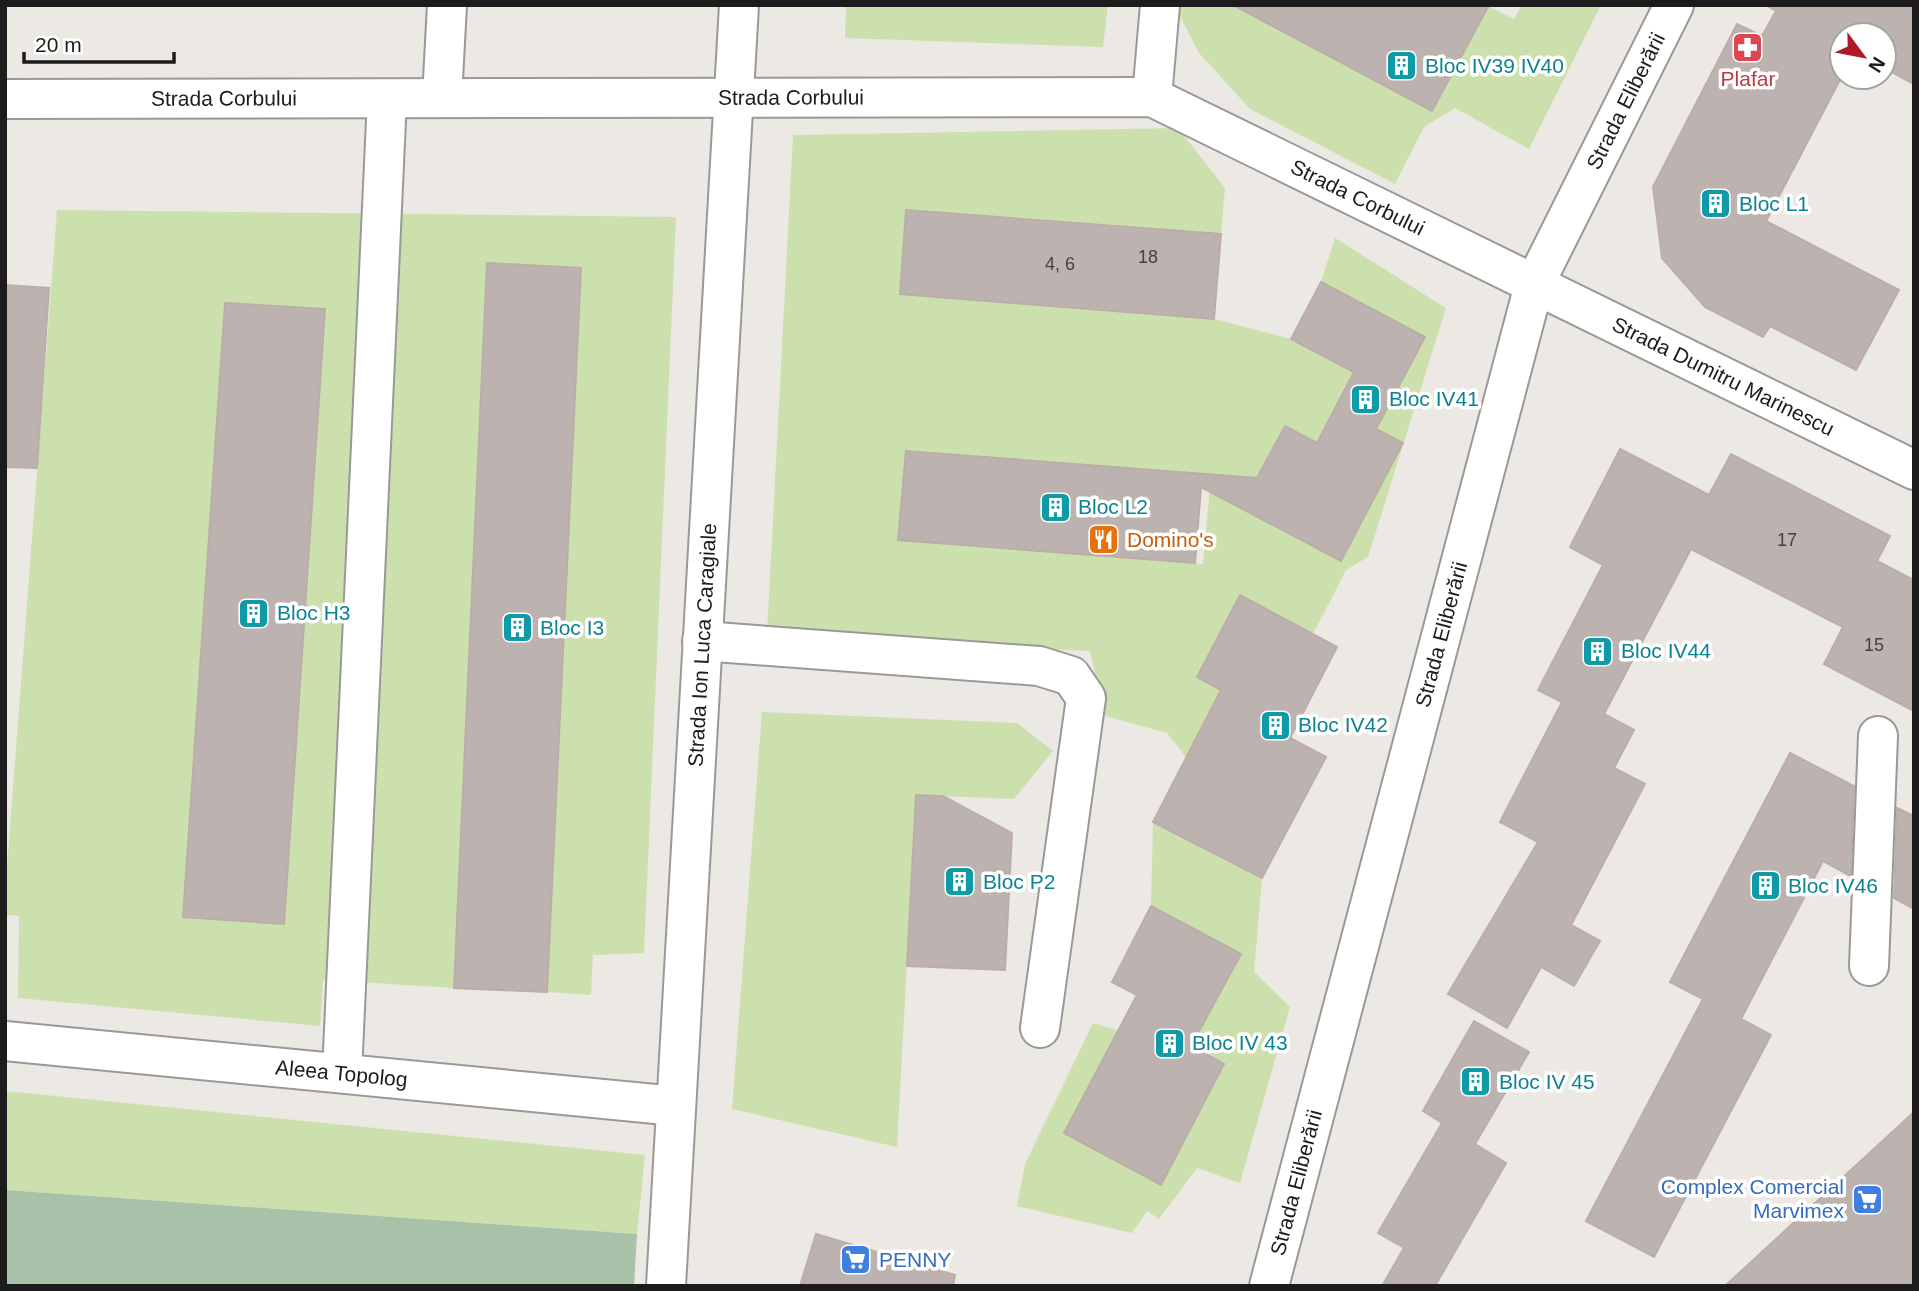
<svg xmlns="http://www.w3.org/2000/svg" width="1919" height="1291" font-family="Arial,sans-serif">
	<rect width="100%" height="100%" fill="#ece8e3"/>
	<g fill="#cce0ae" fill-rule="evenodd">
		<path d="M 846,5 L 1108,5 L 1103,47 L 845,38 Z"/>
		<path d="M 1174,5 L 1247,5 L 1244,11 L 1432,111 L 1488,6 L 1514,19 L 1522,5 L 1601,5 L 1529,149 L 1455,108 L 1424,127 L 1395,184 L 1250,109 L 1199,53 Z"/>
		<path d="M 1178,128 L 1225,188 L 1221,234 L 907,210 L 900,294 L 1214,319 L 1291,339 L 1354,372 L 1317,443 L 1284,427 L 1241,508 L 1341,561 L 1403,443 L 1376,429 L 1425,337 L 1321,282 L 1335,238 L 1446,308 L 1368,557 L 1346,570 L 1313,634 L 1240,595 L 1197,677 L 1261,711 L 1226,778 L 1186,757 L 1167,733 L 1105,716 L 1090,651 L 767,635 L 793,135 ZM 1211,475 L 1203,564 L 899,540 Z"/>
		<path d="M 57,210 L 676,217 L 644,953 L 593,955 L 591,995 L 547,992 L 581,268 L 488,263 L 454,988 L 323,980 L 320,1026 L 18,998 L 19,916 L 5,915 L 5,893 ZM 225,303 L 183,917 L 225,304 Z"/>
		<path d="M 762,712 L 1017,723 L 1053,751 L 1014,799 L 916,795 L 897,1147 L 732,1109 Z"/>
		<path d="M 1153,822 L 1262,878 L 1254,972 L 1290,1007 L 1240,1183 L 1197,1168 L 1159,1219 L 1147,1211 L 1132,1233 L 1017,1206 L 1025,1164 L 1093,1023 L 1148,1040 L 1107,1051 L 1064,1133 L 1160,1185 L 1224,1064 L 1191,1046 L 1151,906 Z"/>
		<path d="M 5,1091 L 645,1155 L 637,1234 L 5,1190 Z"/>
	</g>
	<path fill="#a7c2a8" d="M 5,1190 L 637,1234 L 634,1286 L 5,1286 Z"/>
	<g fill="#bcb3b0" stroke="#bbaea7" stroke-width="2">
		<path d="M 1233,5 L 1489,5 L 1432,111 Z"/>
		<path d="M 1766,5 L 1914,5 L 1914,84 L 1884,68 L 1884,35 L 1842,35 L 1842,76 L 1766,221 L 1899,290 L 1856,370 L 1770,326 L 1763,337 L 1705,307 L 1662,258 L 1653,187 L 1737,24 L 1762,36 L 1776,11 Z"/>
		<path d="M 906,210 L 1221,234 L 1214,319 L 900,294 Z"/>
		<path d="M 487,263 L 581,268 L 547,992 L 454,988 Z"/>
		<path d="M 1321,282 L 1425,337 L 1376,429 L 1403,443 L 1341,561 L 1201,487 L 1195,563 L 898,540 L 906,451 L 1257,478 L 1285,426 L 1317,443 L 1354,372 L 1291,339 Z"/>
		<path d="M 5,285 L 49,288 L 37,468 L 5,467 Z"/>
		<path d="M 225,303 L 325,309 L 284,924 L 183,917 Z"/>
		<path d="M 1620,449 L 1709,495 L 1731,454 L 1890,536 L 1877,561 L 1914,580 L 1914,711 L 1824,664 L 1843,627 L 1691,549 L 1604,714 L 1634,730 L 1614,768 L 1645,784 L 1571,925 L 1600,941 L 1574,986 L 1541,967 L 1507,1028 L 1448,994 L 1538,842 L 1500,822 L 1562,702 L 1538,690 L 1603,565 L 1570,547 Z"/>
		<path d="M 1240,595 L 1337,647 L 1290,738 L 1326,757 L 1262,878 L 1153,822 L 1221,690 L 1197,677 Z"/>
		<path d="M 1790,753 L 1854,786 L 1851,876 L 1823,861 L 1741,1019 L 1771,1035 L 1654,1257 L 1586,1221 L 1703,999 L 1670,982 Z"/>
		<path d="M 916,795 L 943,796 L 1012,833 L 1005,970 L 907,966 Z"/>
		<path d="M 1897,808 L 1914,816 L 1914,909 L 1894,898 Z"/>
		<path d="M 1151,906 L 1241,954 L 1191,1046 L 1224,1064 L 1161,1185 L 1064,1133 L 1137,995 L 1112,982 Z"/>
		<path d="M 1474,1021 L 1529,1052 L 1475,1144 L 1506,1163 L 1435,1286 L 1382,1286 L 1404,1248 L 1378,1233 L 1442,1123 L 1423,1111 Z"/>
		<path d="M 1914,1112 L 1914,1286 L 1725,1286 Z"/>
		<path d="M 816,1234 L 955,1275 L 953,1286 L 800,1286 Z"/>
	</g>
	<g fill="none" stroke-linecap="round" stroke-linejoin="round">
		<defs>
			<g id="minor">
				<path d="M 1152,97 L 1160,5"/>
				<path d="M 442,98 L 447,5"/>
				<path id="s1" d="M 5,99 L 1152,97 L 1914,470"/>
				<path d="M 702,641 L 1039,666 L 1071,676 L 1086,698 L 1040,1028"/>
				<path d="M 1869,966 L 1878,736"/>
				<path id="s2" d="M 5,1041 L 676,1106"/>
				<path d="M 342,1073 L 387,99"/>
				<path id="s3" d="M 666,1286 L 739,5"/>
				<path id="s4" d="M 1269,1286 L 1534,285 L 1674,5"/>
			</g>
		</defs>
		<use href="#minor" stroke="#999" stroke-width="42"/>
		<use href="#minor" stroke="#fff" stroke-width="38"/>
	</g>
	<defs>
		<symbol id="pharmacy-square" viewBox="-11 -11 22 22"><rect x="-9" y="-9" width="18" height="18" rx="4" fill="#e0444e" stroke="#fff"/><path d="M-2-6h4v4h4v4h-4v4h-4v-4h-4v-4h4Z" fill="#fff"/></symbol>
		<symbol id="building-square" viewBox="-11 -11 22 22"><rect x="-9" y="-9" width="18" height="18" rx="4" fill="#0f9aa8" stroke="#fff"/><path d="M-4-6H4V6H1V3H-1V6H-4ZM-2.5-4.3h1.7v1.8h-1.7ZM.8-4.3h1.7v1.8H.8ZM-2.5-1h1.7V.8h-1.7ZM.8-1h1.7V.8H.8Z" fill="#fff"/></symbol>
		<symbol id="restaurant-square" viewBox="-11 -11 22 22"><rect x="-9" y="-9" width="18" height="18" rx="4" fill="#e8710a" stroke="#fff"/><path d="M-5-6h1v4h1v-4h1v4h1v-4h1v5L-1.5 .5V6h-2V.5L-5-1ZM5-6V6H3V1.5H1.5Q1.5-4 5-6Z" fill="#fff"/></symbol>
		<symbol id="supermarket-square" viewBox="-11 -11 22 22"><rect x="-9" y="-9" width="18" height="18" rx="4" fill="#3f7fe0" stroke="#fff"/><path d="M-6-5.5h2.5l.6 2H6L4.5 2H-2.5L-4.4-4H-6ZM-1.5 3.2a1.3 1.3 0 1 0 .1 0ZM3 3.2a1.3 1.3 0 1 0 .1 0Z" fill="#fff"/></symbol>
	</defs>
	<g fill-rule="evenodd">
		<use href="#pharmacy-square" x="1730" y="30" width="35" height="35"/>
		<use href="#building-square" x="1384" y="48" width="35" height="35"/>
		<use href="#building-square" x="1698" y="186" width="35" height="35"/>
		<use href="#building-square" x="1348" y="382" width="35" height="35"/>
		<use href="#building-square" x="1038" y="490" width="35" height="35"/>
		<use href="#restaurant-square" x="1086" y="522" width="35" height="35"/>
		<use href="#building-square" x="236" y="596" width="35" height="35"/>
		<use href="#building-square" x="500" y="610" width="35" height="35"/>
		<use href="#building-square" x="1580" y="634" width="35" height="35"/>
		<use href="#building-square" x="1258" y="708" width="35" height="35"/>
		<use href="#building-square" x="942" y="864" width="35" height="35"/>
		<use href="#building-square" x="1748" y="868" width="35" height="35"/>
		<use href="#building-square" x="1152" y="1026" width="35" height="35"/>
		<use href="#building-square" x="1458" y="1064" width="35" height="35"/>
		<use href="#supermarket-square" x="1850" y="1182" width="35" height="35"/>
		<use href="#supermarket-square" x="838" y="1242" width="35" height="35"/>
	</g>
	<g text-anchor="middle" stroke-width="7" stroke-linejoin="round" paint-order="stroke">
		<g font-size="18" fill="#444241">
			<text x="1148" y="263">18</text>
			<text x="1060" y="270">4, 6</text>
			<text x="1787" y="546">17</text>
			<text x="1874" y="651">15</text>
		</g>
		<g font-size="21" fill="#0d838f" stroke="#fff" text-anchor="start">
			<text x="1425" y="73">Bloc IV39 IV40</text>
			<text x="1739" y="211">Bloc L1</text>
			<text x="1389" y="406">Bloc IV41</text>
			<text x="1078" y="514">Bloc L2</text>
			<text x="277" y="620">Bloc H3</text>
			<text x="540" y="635">Bloc I3</text>
			<text x="1621" y="658">Bloc IV44</text>
			<text x="1298" y="732">Bloc IV42</text>
			<text x="983" y="889">Bloc P2</text>
			<text x="1788" y="893">Bloc IV46</text>
			<text x="1192" y="1050">Bloc IV 43</text>
			<text x="1499" y="1089">Bloc IV 45</text>
		</g>
		<g font-size="21" fill="#be3a42" stroke="#fff">
			<text x="1748" y="86">Plafar</text>
		</g>
		<g font-size="21" fill="#1c1c1c" stroke="#fff">
			<text dy="7" stroke="none"><textPath href="#s1" startOffset="786">Strada Corbului</textPath></text>
			<text dy="7" stroke="none"><textPath href="#s1" startOffset="219">Strada Corbului</textPath></text>
			<text dy="7" stroke="none"><textPath href="#s4" startOffset="1241">Strada Eliberării</textPath></text>
			<text dy="7" stroke="none"><textPath href="#s1" startOffset="1376">Strada Corbului</textPath></text>
			<text dy="7" stroke="none"><textPath href="#s1" startOffset="1783">Strada Dumitru Marinescu</textPath></text>
			<text dy="7" stroke="none"><textPath href="#s4" startOffset="674">Strada Eliberării</textPath></text>
			<text dy="7" stroke="none"><textPath href="#s3" startOffset="642">Strada Ion Luca Caragiale</textPath></text>
			<text dy="7" stroke="none"><textPath href="#s2" startOffset="338">Aleea Topolog</textPath></text>
			<text dy="7" stroke="none"><textPath href="#s4" startOffset="107">Strada Eliberării</textPath></text>
		</g>
		<g font-size="21" fill="#c56008" stroke="#fff" text-anchor="start">
			<text x="1127" y="547">Domino's</text>
		</g>
		<g font-size="21" fill="#366cbe" stroke="#fff" text-anchor="end">
			<text x="1844" y="1194">Complex Comercial<tspan x="1844" dy="24">Marvimex</tspan></text>
			<text x="879" y="1267" text-anchor="start">PENNY</text>
		</g>
	</g>
	<rect width="1919" height="1291" fill="none" stroke="#1c1c1c" stroke-width="14"/>
	<g transform="translate(1863 56) rotate(122)"><circle r="33" fill="#ffffff" stroke="#a4a4a4" stroke-width="2"/>
	<path d="M0-5L12 26L0 18L-12 26Z" fill="#af1928"/>
	<text y="-10" font-size="19" font-weight="bold" text-anchor="middle" fill="#1c1c1c">N</text>
	</g>
	<path d="M24 52v10h150v-10" fill="none" stroke="#1c1c1c" stroke-width="3.5"/>
	<text x="35" y="52" font-size="21" fill="#1c1c1c" stroke="#ffffff" stroke-width="5" paint-order="stroke">20 m</text>
</svg>
